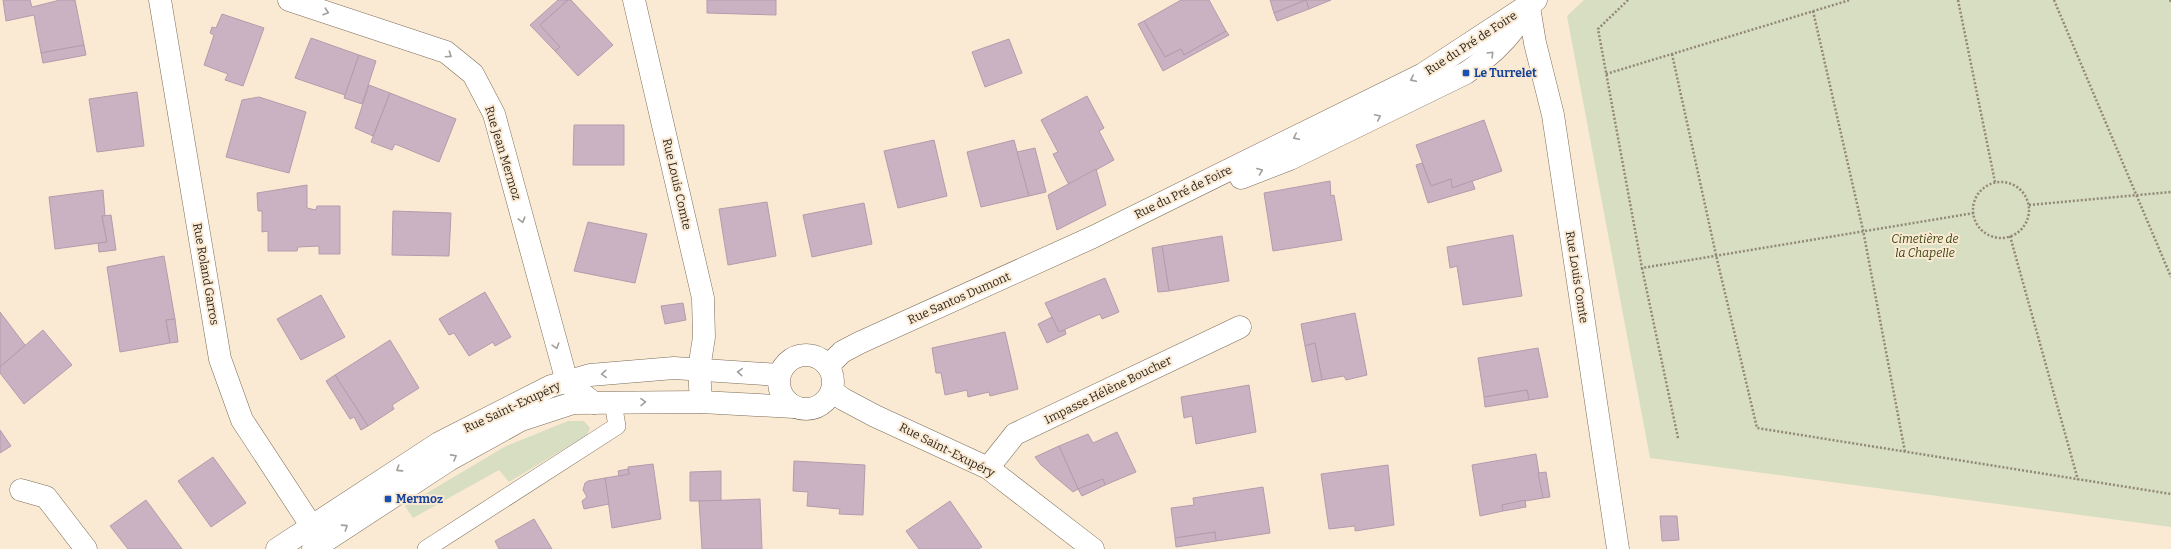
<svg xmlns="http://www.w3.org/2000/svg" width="2171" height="549" font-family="Bitter,serif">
	<rect width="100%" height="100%" fill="#fbead3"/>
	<g fill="#d7dec1">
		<path d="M 1584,0 L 2171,0 L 2171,527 L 1650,458 L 1567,16 Z"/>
		<path d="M 568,421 L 584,421 L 590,428 L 587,435 L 509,482 L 499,470 L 413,518 L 405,506 L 506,446 Z"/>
	</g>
	<g fill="#cab2c3" stroke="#b39cac">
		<path d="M 3,0 L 30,0 L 32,7 L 60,0 L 75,0 L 84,45 L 41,53 L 34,15 L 6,21 Z"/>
		<path d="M 558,0 L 568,0 L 540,25 L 560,47 L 555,51 L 530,25 Z"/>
		<path d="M 568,0 L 571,0 L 613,45 L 578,76 L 555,51 L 560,47 L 540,25 Z"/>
		<path d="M 707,0 L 776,0 L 776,15 L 707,13 Z"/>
		<path d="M 1181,0 L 1209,0 L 1226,31 L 1184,55 L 1181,49 L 1165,57 L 1144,21 Z"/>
		<path d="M 1270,0 L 1331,0 L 1309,9 L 1306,0 L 1274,13 Z"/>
		<path d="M 1306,0 L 1309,9 L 1277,21 L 1274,13 Z"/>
		<path d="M 222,14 L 264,28 L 243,86 L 225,80 L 228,74 L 204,65 L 214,35 L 210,33 L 212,27 L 216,28 Z"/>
		<path d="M 1144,21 L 1165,57 L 1181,49 L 1184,55 L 1226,31 L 1229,35 L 1163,71 L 1138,24 Z"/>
		<path d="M 311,38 L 359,55 L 345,95 L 295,78 Z"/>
		<path d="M 1009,39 L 1022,73 L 985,87 L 972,52 Z"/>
		<path d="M 84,45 L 86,55 L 43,63 L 41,53 Z"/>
		<path d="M 359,55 L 376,61 L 362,104 L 344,98 Z"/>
		<path d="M 369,85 L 390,93 L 373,136 L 355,128 Z"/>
		<path d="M 137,92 L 144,146 L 97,152 L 89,99 Z"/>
		<path d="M 390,93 L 456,119 L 439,162 L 395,144 L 392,150 L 371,142 Z"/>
		<path d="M 1087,96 L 1104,128 L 1099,131 L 1114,160 L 1069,185 L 1053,154 L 1058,152 L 1041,120 Z"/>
		<path d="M 259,97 L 306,112 L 289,173 L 226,157 L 242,100 Z"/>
		<path d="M 1484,120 L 1502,171 L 1452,188 L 1451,179 L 1431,186 L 1416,145 Z"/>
		<path d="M 574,125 L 624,125 L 624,165 L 573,165 Z"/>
		<path d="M 934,140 L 947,196 L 898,208 L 884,151 Z"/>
		<path d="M 1014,140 L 1029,196 L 981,207 L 967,152 Z"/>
		<path d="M 1035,148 L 1046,192 L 1029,196 L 1017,152 Z"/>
		<path d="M 1422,163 L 1431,186 L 1451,179 L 1452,188 L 1472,181 L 1475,189 L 1428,203 L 1416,165 Z"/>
		<path d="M 1096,169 L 1106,205 L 1057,230 L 1048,195 Z"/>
		<path d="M 1330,181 L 1331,196 L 1334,195 L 1342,240 L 1273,251 L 1264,193 Z"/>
		<path d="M 307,185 L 307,208 L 316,210 L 317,206 L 340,206 L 340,254 L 319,254 L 319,246 L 298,247 L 297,251 L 268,251 L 268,231 L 262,232 L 262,211 L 258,211 L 257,193 Z"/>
		<path d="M 103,190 L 105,216 L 102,216 L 107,242 L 55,249 L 49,197 Z"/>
		<path d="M 767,202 L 776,256 L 728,265 L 719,209 Z"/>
		<path d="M 864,203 L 872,244 L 812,257 L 803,215 Z"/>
		<path d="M 393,211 L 451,213 L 449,256 L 392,255 Z"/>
		<path d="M 111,215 L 116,250 L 99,252 L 98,243 L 107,242 L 102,216 Z"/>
		<path d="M 588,222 L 647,234 L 635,283 L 574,271 Z"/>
		<path d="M 1513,235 L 1522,296 L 1463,305 L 1457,266 L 1450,268 L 1447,247 Z"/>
		<path d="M 1222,236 L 1229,281 L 1169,291 L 1162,246 Z"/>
		<path d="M 1162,246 L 1169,291 L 1158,292 L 1152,248 Z"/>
		<path d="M 164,256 L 175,319 L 166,320 L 170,343 L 120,352 L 107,267 Z"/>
		<path d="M 1105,278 L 1119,312 L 1102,319 L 1100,314 L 1059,332 L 1045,303 Z"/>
		<path d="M 485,292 L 511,337 L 495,346 L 493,342 L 469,356 L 454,333 L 449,335 L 439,319 Z"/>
		<path d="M 321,295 L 345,337 L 301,360 L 277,319 Z"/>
		<path d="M 683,303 L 686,320 L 665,324 L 661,306 Z"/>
		<path d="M 0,312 L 25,345 L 0,367 Z"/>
		<path d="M 1355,313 L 1367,375 L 1346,380 L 1344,376 L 1322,380 L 1315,343 L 1305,346 L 1301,324 Z"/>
		<path d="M 1052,317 L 1059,332 L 1065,330 L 1066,334 L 1047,343 L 1038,324 Z"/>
		<path d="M 175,319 L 178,342 L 170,343 L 166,320 Z"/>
		<path d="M 43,330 L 72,365 L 24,404 L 0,373 L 0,367 Z"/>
		<path d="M 1005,332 L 1018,389 L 990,396 L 989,392 L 968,397 L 967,390 L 945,395 L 941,373 L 936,373 L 932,348 Z"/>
		<path d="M 390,340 L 419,388 L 392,405 L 394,409 L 368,426 L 335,375 Z"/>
		<path d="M 1315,343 L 1322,380 L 1312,382 L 1305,346 Z"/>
		<path d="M 1538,348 L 1548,397 L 1529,400 L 1527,390 L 1484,397 L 1478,358 Z"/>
		<path d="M 335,375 L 368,426 L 361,430 L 354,417 L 350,419 L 326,381 Z"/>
		<path d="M 1249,385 L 1256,432 L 1196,444 L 1192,416 L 1184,418 L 1181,397 Z"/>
		<path d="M 1527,390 L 1529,400 L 1485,407 L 1484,397 Z"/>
		<path d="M 0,430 L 11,446 L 0,453 Z"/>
		<path d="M 1117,432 L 1136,472 L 1105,485 L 1103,479 L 1078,489 L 1059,446 L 1088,434 L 1093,443 Z"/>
		<path d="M 1059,446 L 1078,489 L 1073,492 L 1041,465 L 1035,457 Z"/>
		<path d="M 1536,454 L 1543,498 L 1502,505 L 1503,511 L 1480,516 L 1472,465 Z"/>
		<path d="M 213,457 L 246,503 L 211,527 L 178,481 Z"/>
		<path d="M 794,461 L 865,465 L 863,515 L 839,514 L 840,509 L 807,506 L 808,492 L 793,491 Z"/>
		<path d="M 653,464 L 661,519 L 612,528 L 605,478 L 629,474 L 628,467 Z"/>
		<path d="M 1388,465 L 1394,525 L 1355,531 L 1355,526 L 1329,529 L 1321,474 Z"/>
		<path d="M 628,469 L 629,474 L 619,476 L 618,471 Z"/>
		<path d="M 721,471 L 721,501 L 690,501 L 690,472 Z"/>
		<path d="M 1546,472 L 1550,497 L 1543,498 L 1538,473 Z"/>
		<path d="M 605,478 L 609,504 L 584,509 L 582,501 L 587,497 L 583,490 L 585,483 L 588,481 Z"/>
		<path d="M 1103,479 L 1105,485 L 1082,496 L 1078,489 Z"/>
		<path d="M 1263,487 L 1270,533 L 1216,541 L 1215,532 L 1175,538 L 1171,508 L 1194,505 L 1193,498 Z"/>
		<path d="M 760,499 L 762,549 L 702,549 L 699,501 Z"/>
		<path d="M 146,500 L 182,549 L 128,549 L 110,526 Z"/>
		<path d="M 1525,500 L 1526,507 L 1503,511 L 1502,505 Z"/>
		<path d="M 950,501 L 982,547 L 978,549 L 919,549 L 906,531 Z"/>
		<path d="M 1660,516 L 1677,516 L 1679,540 L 1662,541 Z"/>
		<path d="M 534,519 L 552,549 L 499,549 L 495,541 Z"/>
		<path d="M 1215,532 L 1216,541 L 1176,547 L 1175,538 Z"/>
	</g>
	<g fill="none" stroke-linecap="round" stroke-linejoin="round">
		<defs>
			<path id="service" d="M 426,549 L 617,426 L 613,403"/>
			<g id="minor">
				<path d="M 160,0 L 220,359 L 242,420 L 322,542"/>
				<path d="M 289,0 L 446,52 L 473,74 L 494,114 L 567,382 L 594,403"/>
				<path d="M 634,0 L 703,298 L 704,337 L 699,369 L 701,402"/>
				<path d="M 1529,7 L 1535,43 L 1553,115 L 1618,549"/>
				<path d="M 832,391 L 843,399 L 875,416 L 988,468 L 1093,549"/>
				<path d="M 988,468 L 1015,434 L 1240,327"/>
				<path d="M 21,490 L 46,497 L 86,549"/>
			</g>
			<g id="secondary">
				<path d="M 1241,178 L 1290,159 L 1466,73 C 1488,58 1507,41 1522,18"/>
				<circle cx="806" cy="382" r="27"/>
				<path d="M 829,365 L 842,352 L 859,343 L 1093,237 L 1423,74 L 1536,0"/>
				<path d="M 277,549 L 439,443 L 551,386 L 590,375 L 674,368 L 779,375"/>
				<path d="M 313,549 L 449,460 L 521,420 L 573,403 L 701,402 L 794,407"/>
			</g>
		</defs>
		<use href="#service" stroke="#7b6c58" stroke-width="18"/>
		<use href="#minor" stroke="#7b6c58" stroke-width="23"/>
		<use href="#secondary" stroke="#7b6c58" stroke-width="23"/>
		<g stroke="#938778" stroke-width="2.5" stroke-dasharray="2 2" stroke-linecap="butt">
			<path d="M 1628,0 L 1598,29 L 1642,268"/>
			<path d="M 1958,0 L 1995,182"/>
			<path d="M 2054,0 L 2171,277"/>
			<path d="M 2170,0 L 2171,2"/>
			<path d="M 1813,11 L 1863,230 L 1905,452"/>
			<path d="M 1672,54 L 1716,255 L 1757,428 L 2171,494"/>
			<path d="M 1606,74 L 1850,0"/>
			<circle cx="2001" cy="210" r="28"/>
			<path d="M 2029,205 L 2171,192"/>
			<path d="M 2010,236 L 2078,480"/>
			<path d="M 1678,438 L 1642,268 L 1974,213"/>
		</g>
		<use href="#service" stroke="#fff" stroke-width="17"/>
		<use href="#minor" stroke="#fff" stroke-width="22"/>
		<use href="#secondary" stroke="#fff" stroke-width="22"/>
	</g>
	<defs><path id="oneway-chevron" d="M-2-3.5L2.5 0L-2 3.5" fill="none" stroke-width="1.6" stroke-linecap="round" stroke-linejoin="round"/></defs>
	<g stroke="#a19e9a">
		<use href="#oneway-chevron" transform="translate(326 12) rotate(18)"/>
		<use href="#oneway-chevron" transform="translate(1491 54) rotate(-45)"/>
		<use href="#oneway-chevron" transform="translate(449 55) rotate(34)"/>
		<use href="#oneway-chevron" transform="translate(1413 79) rotate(154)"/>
		<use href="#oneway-chevron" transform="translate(1378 117) rotate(-25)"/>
		<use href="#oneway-chevron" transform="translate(1296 137) rotate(154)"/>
		<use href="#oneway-chevron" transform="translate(1260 171) rotate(-21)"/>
		<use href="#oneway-chevron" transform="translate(522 220) rotate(75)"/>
		<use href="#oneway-chevron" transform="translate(556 346) rotate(73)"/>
		<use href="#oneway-chevron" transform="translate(740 372) rotate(-176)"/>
		<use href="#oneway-chevron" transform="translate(604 374) rotate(176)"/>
		<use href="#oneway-chevron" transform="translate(643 402) rotate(-1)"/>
		<use href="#oneway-chevron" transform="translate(454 457) rotate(-29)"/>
		<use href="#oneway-chevron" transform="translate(399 469) rotate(147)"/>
		<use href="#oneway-chevron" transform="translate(345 527) rotate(-33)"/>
	</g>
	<g fill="#1a4fb4" stroke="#fbead3" stroke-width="1.5">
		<rect x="1462" y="69" width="8" height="8" rx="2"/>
		<rect x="384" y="495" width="8" height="8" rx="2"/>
	</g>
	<g text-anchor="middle" stroke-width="4" stroke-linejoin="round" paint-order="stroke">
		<g font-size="12" fill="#2e271f" stroke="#fbead3">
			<text transform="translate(1471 43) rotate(-33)" y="4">Rue du Pré de Foire</text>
			<text transform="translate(503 153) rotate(73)" y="4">Rue Jean Mermoz</text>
			<text transform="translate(677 184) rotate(77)" y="4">Rue Louis Comte</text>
			<text transform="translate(1183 192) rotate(-26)" y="4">Rue du Pré de Foire</text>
			<text transform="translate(206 274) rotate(80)" y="4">Rue Roland Garros</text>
			<text transform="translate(1577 277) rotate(81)" y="4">Rue Louis Comte</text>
			<text transform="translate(959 298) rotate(-24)" y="4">Rue Santos Dumont</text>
			<text transform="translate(1108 390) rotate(-26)" y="4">Impasse Hélène Boucher</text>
			<text transform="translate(512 407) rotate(-25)" y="4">Rue Saint-Exupéry</text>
			<text transform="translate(947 450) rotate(27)" y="4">Rue Saint-Exupéry</text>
		</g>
		<g font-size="12" font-weight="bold" fill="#164399" stroke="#fbead3" text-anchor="start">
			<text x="1474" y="77">Le Turrelet</text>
			<text x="396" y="503">Mermoz</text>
		</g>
		<g font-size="12" font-style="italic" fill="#3c4512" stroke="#fbead3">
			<text x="1925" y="243">Cimetière de<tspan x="1925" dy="14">la Chapelle</tspan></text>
		</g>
	</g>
</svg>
